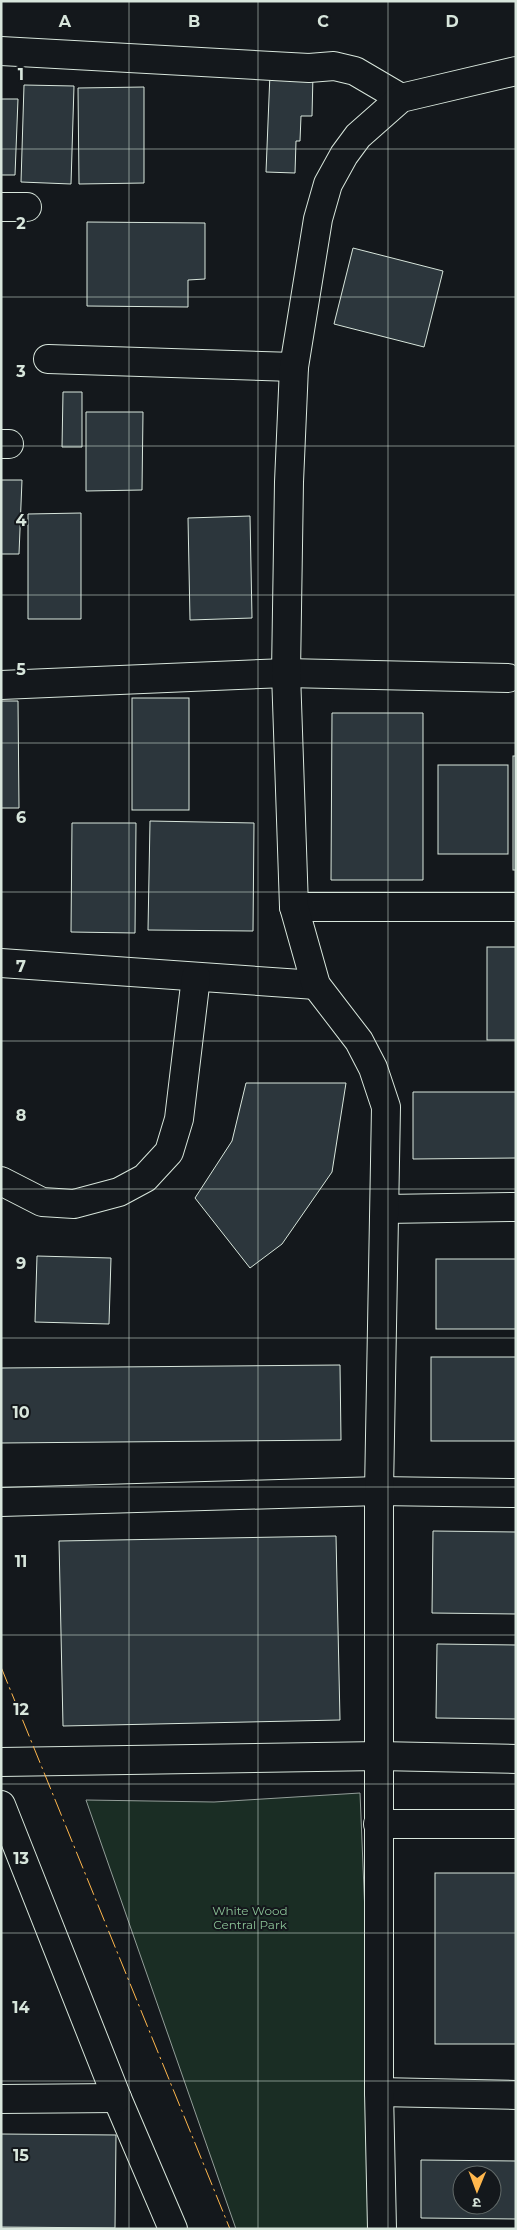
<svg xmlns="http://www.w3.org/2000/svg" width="517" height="2230" font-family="Montserrat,'Noto Sans Devanagari',sans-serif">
	<rect width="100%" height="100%" fill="#14181c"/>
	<path fill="#1a2d24" stroke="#939e99" d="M 360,1793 L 371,2059 L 368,2229 L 236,2229 L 86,1800 L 214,1802 Z"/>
	<g fill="#2c363c" stroke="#d8e6dc" fill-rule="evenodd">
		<path d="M 270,73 L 313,74 L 312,116 L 301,116 L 300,141 L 296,141 L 295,173 L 266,172 Z"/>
		<path d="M 24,85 L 74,86 L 71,184 L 21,182 Z"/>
		<path d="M 144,87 L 144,183 L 79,184 L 78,88 Z"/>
		<path d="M 1,99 L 18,99 L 15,175 L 1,175 Z"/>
		<path d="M 87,222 L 205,223 L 205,279 L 188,280 L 188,307 L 87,306 Z"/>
		<path d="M 353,248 L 443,271 L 424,347 L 334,324 Z"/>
		<path d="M 63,392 L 82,392 L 82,447 L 62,447 Z"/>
		<path d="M 86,412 L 143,412 L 142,490 L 86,491 Z"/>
		<path d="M 1,480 L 22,480 L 19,554 L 1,554 Z"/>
		<path d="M 81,513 L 81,619 L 28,619 L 28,514 Z"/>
		<path d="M 250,516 L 252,618 L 190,620 L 188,518 Z"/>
		<rect x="132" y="698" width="57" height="112"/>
		<path d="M 1,701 L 18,701 L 19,808 L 1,808 Z"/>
		<path d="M 332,713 L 423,713 L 423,880 L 331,880 Z"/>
		<rect x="513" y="756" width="3" height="114"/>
		<rect x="438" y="765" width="70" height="89"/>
		<path d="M 150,821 L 254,823 L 253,931 L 148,930 Z"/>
		<path d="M 72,823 L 136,823 L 135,933 L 71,932 Z"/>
		<rect x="487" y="947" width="29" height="93"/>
		<path d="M 246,1083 L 346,1083 L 332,1172 L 282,1244 L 250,1268 L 195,1198 L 232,1141 Z"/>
		<path d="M 413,1092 L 516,1092 L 516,1158 L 413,1159 Z"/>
		<path d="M 37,1256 L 111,1258 L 109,1324 L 35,1322 Z"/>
		<rect x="436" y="1259" width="80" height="70"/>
		<rect x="431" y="1357" width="85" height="84"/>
		<path d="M 340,1365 L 341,1440 L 1,1443 L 1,1368 Z"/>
		<path d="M 433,1531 L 516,1532 L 516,1614 L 432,1613 Z"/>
		<path d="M 336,1536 L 340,1720 L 63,1726 L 59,1541 Z"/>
		<path d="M 437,1644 L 516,1645 L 516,1719 L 436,1718 Z"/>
		<rect x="435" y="1873" width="81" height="171"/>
		<path d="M 1,2134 L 116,2135 L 115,2228 L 1,2227 Z"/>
		<path d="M 421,2160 L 516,2161 L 516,2219 L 421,2218 ZM 462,2175 L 492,2175 L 492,2205 L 462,2205 Z"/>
	</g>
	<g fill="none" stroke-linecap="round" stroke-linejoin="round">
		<defs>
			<g id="minor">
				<path d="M 1,51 L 309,68 L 334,66 L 355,71 L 401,98"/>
				<path d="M 1,207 L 27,207"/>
				<path d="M 48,359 L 294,367"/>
				<path d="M 1,444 L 9,444"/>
				<path d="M 1,685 L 286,673 L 508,678"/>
				<path d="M 294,907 L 516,907"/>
				<path d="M 1,963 L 316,985"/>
				<path d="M 1,1181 L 42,1202 L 74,1204 L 119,1192 L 145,1178 L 169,1152 L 179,1119 L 196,977"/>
				<path d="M 385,1209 L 516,1207"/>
				<path d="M 1,1502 L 379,1491 L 516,1493"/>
				<path d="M 1,1762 L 379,1756 L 516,1759"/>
				<path d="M 1,1805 L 117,2098 L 173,2229"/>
				<path d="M 378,1824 L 516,1824"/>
				<path d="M 379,2092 L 516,2095"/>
				<path d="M 1,2099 L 117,2098"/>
				<path d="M 382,2229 L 379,2092 L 379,1491 L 386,1107 L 373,1068 L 359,1041 L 316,985 L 294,907 L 286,673 L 289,482 L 294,367 L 318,219 L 328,184 L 344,155 L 358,136 L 401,98 L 516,71"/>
			</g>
		</defs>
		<use href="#minor" stroke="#d8e6dc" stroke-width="30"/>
		<use href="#minor" stroke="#14181c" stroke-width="28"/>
		<path stroke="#ffb74d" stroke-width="1" stroke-dasharray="18 4 2.5 4" stroke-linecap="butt" d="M 1,1667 L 230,2229"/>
	</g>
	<path fill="none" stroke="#d8e6dc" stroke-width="1" stroke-opacity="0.55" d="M 129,1 L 129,2229M 258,1 L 258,2229M 388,1 L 388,2229M 1,149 L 516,149M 1,297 L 516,297M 1,446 L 516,446M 1,595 L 516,595M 1,743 L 516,743M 1,892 L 516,892M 1,1041 L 516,1041M 1,1189 L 516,1189M 1,1338 L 516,1338M 1,1487 L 516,1487M 1,1635 L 516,1635M 1,1784 L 516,1784M 1,1933 L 516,1933M 1,2081 L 516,2081"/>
	<g text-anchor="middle" stroke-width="4" stroke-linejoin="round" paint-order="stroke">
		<g font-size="12" fill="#8ac095" stroke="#14181c">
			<text x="250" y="1915">White Wood<tspan x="250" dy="14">Central Park</tspan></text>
		</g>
	</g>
	<g font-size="16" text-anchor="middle" font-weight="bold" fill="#d8e6dc" stroke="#14181c" stroke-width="4" stroke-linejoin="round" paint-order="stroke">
		<text x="65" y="27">A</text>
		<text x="194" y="27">B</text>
		<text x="323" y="27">C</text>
		<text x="452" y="27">D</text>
		<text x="21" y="80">1</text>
		<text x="21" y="229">2</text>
		<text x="21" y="377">3</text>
		<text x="21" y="526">4</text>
		<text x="21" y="675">5</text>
		<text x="21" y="823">6</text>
		<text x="21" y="972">7</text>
		<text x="21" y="1121">8</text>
		<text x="21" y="1269">9</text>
		<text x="21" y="1418">10</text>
		<text x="21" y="1567">11</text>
		<text x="21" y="1715">12</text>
		<text x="21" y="1864">13</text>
		<text x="21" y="2013">14</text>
		<text x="21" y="2161">15</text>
	</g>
	<rect width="517" height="2230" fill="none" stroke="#d8e6dc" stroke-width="5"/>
	<g transform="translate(477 2190) rotate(181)"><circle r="24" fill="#14181c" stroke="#626a69"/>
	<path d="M0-4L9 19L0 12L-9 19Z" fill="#ffb74d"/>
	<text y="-8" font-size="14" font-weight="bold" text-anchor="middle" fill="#d8e6dc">उ</text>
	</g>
</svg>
